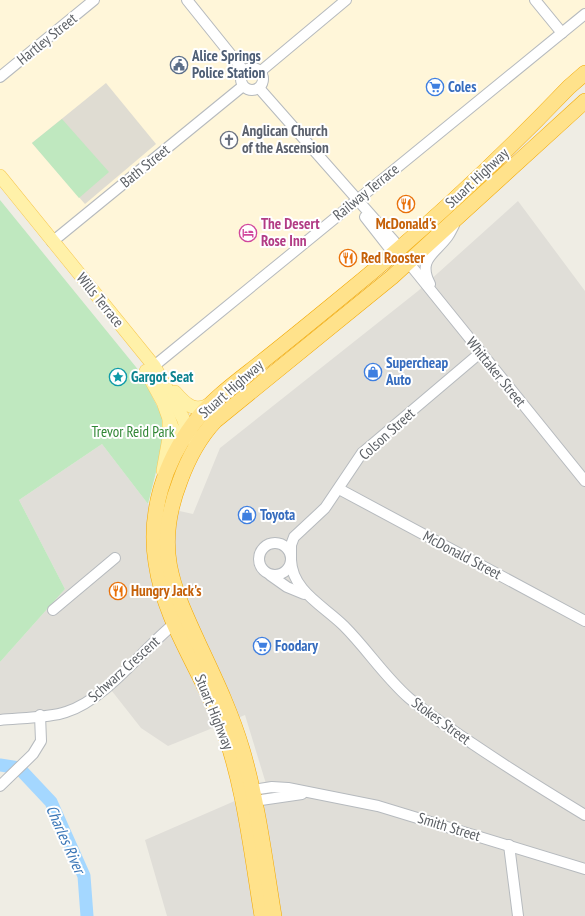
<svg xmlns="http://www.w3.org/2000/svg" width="585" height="916" font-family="'PT Sans Narrow',sans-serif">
	<rect width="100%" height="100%" fill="#efede4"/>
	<path fill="#fff6d9" d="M 0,0 L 585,0 L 585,73 L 542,115 L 229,388 L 190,409 L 0,176 Z"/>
	<path fill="#e0ded8" d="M 518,201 L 585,291 L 585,916 L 167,916 L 145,840 L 267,787 L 245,715 L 168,746 L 141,728 L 108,686 L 77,708 L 0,720 L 0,662 L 65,589 L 19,500 L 102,444 L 148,504 L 193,514 L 220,448 L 418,291 Z"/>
	<path fill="#dfdcd2" d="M 106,83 L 156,144 L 85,204 L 32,143 Z"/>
	<g fill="#bfe8bf">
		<path d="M 62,119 L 109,172 L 79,198 L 32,143 Z"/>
		<path d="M 0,200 L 140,372 L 164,420 L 165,436 L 148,504 L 102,444 L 19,500 L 65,589 L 0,662 Z"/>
	</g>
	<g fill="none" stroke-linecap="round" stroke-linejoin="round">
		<path stroke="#a4d7ff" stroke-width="13" d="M 0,765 L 19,768 L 51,802 L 84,876 L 87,916"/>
		<defs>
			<g id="minor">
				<path d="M 187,0 L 244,71"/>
				<path d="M 535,0 L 562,33"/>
				<circle cx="252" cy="79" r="11"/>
				<path d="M 261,71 L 346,0"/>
				<path d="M 0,77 L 94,0"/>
				<path d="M 259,88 L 400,248"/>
				<path d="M 365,217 L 394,254"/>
				<path d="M 52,242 L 243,86"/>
				<path d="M 408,262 L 585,481"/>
				<path d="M 430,284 C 417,259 435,254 448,236 C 450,233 452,229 454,225"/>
				<path d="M 154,366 L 585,14"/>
				<path d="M 339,489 L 585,621"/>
				<circle cx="275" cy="559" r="16"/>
				<path d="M 291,557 L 291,545 L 294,537 L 325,508 L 362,453 L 480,353"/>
				<path d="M 291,560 C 292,591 324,606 344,626 C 367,649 384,676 409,698 C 429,715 451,729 473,744 C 510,769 547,792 585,815"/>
				<path d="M 270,575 L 287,587 L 304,594"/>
				<path d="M 53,610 L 115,558"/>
				<path d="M 0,720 C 19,718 49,718 66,712 C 105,700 142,650 174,624"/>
				<path d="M 0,786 L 33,754 L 41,741 L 40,715"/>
				<path d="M 252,790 L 272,787 L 288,788 L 378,806 L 585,869"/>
				<path d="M 254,801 L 302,794"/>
				<path d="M 509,845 L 518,916"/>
			</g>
			<g id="major">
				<path d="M 0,176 L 154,366 L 183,418 L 190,438"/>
				<path d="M 146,371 L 163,402 L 172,427 L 177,434 L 184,438 L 194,438"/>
				<path d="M 175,392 C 186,405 196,414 211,403"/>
				<path d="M 163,471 L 169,438 L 169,421"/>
			</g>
			<g id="highway">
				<path d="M 262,916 C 251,850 244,782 220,720 C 199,668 164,620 156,563 C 148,513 164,463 194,423 C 211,400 236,382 259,364 C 287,342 315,319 343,296 C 423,231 498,161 569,87 L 585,73"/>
				<path d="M 274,916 C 265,861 258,803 242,749 C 232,715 217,683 202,651 C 173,588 153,550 180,481 C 188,459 199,438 215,421 L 392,277 L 585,101"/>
			</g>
		</defs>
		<use href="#minor" stroke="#b6babe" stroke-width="12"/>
		<use href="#major" stroke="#f8ca54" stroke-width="14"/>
		<use href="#highway" stroke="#f3a800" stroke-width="16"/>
		<use href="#minor" stroke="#fff" stroke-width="10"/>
		<use href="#major" stroke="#fff1a9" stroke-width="13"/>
		<use href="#highway" stroke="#ffe28b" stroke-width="15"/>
	</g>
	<defs>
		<symbol id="civic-ring" viewBox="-11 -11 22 22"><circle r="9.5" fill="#fff" stroke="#5c6f8a" stroke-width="1.5"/><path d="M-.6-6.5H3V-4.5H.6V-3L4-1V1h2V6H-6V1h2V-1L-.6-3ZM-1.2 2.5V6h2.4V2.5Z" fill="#5c6f8a"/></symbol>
		<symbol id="supermarket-ring" viewBox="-11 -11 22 22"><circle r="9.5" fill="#fff" stroke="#3f7fe0" stroke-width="1.5"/><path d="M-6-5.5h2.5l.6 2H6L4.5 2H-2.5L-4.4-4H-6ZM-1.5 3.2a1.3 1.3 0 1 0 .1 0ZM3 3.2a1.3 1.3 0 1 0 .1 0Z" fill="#3f7fe0"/></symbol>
		<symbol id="church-ring" viewBox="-11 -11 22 22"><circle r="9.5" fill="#fff" stroke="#6b7280" stroke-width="1.5"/><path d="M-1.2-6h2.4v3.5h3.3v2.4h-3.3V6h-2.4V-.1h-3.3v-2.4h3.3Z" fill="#6b7280"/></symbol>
		<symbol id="restaurant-ring" viewBox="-11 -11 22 22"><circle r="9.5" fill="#fff" stroke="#e8710a" stroke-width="1.5"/><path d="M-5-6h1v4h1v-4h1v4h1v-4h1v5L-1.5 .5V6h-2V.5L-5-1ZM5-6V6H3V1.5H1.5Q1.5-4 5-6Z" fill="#e8710a"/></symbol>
		<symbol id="hotel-ring" viewBox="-11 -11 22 22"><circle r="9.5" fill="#fff" stroke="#d1479c" stroke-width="1.5"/><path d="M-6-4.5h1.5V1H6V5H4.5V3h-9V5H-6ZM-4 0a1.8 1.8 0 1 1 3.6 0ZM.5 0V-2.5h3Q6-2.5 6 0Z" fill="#d1479c"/></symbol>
		<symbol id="shop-ring" viewBox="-11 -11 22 22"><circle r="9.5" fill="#fff" stroke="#3f7fe0" stroke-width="1.5"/><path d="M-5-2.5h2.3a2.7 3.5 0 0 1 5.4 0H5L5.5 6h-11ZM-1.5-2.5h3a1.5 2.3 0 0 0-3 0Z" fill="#3f7fe0"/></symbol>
		<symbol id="sight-ring" viewBox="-11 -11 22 22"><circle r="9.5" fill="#fff" stroke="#0f9aa8" stroke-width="1.5"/><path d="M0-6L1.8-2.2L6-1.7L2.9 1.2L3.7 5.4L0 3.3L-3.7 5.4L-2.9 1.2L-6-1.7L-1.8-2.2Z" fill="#0f9aa8"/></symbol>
	</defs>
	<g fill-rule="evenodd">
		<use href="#civic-ring" x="169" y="55" width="20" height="20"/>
		<use href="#supermarket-ring" x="425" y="77" width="20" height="20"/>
		<use href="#church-ring" x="219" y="130" width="20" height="20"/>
		<use href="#restaurant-ring" x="396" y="194" width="20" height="20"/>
		<use href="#hotel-ring" x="238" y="223" width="20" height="20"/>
		<use href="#restaurant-ring" x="338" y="248" width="20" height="20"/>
		<use href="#shop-ring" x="363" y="362" width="20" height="20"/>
		<use href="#sight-ring" x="108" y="367" width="20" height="20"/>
		<use href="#shop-ring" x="237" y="505" width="20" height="20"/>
		<use href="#restaurant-ring" x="108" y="581" width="20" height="20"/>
		<use href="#supermarket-ring" x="252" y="636" width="20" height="20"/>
	</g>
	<g text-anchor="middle" stroke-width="4" stroke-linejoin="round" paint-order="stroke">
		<g font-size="15" fill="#5c6065" stroke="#fff">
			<text transform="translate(47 39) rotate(-39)" y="5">Hartley Street</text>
			<text transform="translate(145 166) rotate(-39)" y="5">Bath Street</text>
			<text transform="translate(477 178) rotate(-43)" y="5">Stuart Highway</text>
			<text transform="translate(366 192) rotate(-39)" y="5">Railway Terrace</text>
			<text transform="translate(100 300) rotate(51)" y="5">Wills Terrace</text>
			<text transform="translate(496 372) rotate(51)" y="5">Whittaker Street</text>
			<text transform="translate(231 389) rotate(-41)" y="5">Stuart Highway</text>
			<text transform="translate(387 434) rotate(-42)" y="5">Colson Street</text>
			<text transform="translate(462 555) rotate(28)" y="5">McDonald Street</text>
			<text transform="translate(124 669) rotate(-42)" y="5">Schwarz Crescent</text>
			<text transform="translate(214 712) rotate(68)" y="5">Stuart Highway</text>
			<text transform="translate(441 721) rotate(36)" y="5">Stokes Street</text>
			<text transform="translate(449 827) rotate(17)" y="5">Smith Street</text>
		</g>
		<g font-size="15" font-weight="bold" fill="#4e5e75" stroke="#fff" text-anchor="start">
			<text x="192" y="61">Alice Springs<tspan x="192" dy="17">Police Station</tspan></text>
		</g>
		<g font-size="15" font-weight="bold" fill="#366cbe" stroke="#fff" text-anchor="start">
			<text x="448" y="92">Coles</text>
			<text x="386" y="368">Supercheap<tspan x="386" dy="17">Auto</tspan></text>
			<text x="260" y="520">Toyota</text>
			<text x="275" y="651">Foodary</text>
		</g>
		<g font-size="15" font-weight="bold" fill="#5b616d" stroke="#fff" text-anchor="start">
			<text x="242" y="136">Anglican Church<tspan x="242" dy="17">of the Ascension</tspan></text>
		</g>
		<g font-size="15" font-weight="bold" fill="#b23c85" stroke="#fff" text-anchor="start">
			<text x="261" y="229">The Desert<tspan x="261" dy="17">Rose Inn</tspan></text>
		</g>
		<g font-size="15" font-weight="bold" fill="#c56008" stroke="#fff" text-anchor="start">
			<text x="406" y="229" text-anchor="middle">McDonald's</text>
			<text x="361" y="263">Red Rooster</text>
			<text x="131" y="596">Hungry Jack's</text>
		</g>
		<g font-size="15" font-weight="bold" fill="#0d838f" stroke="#fff" text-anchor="start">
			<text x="131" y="382">Gargot Seat</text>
		</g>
		<g font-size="15" fill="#318735" stroke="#fff">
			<text x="133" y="437">Trevor Reid Park</text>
		</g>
		<g font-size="16" font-style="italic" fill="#3b77b7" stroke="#fff">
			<text transform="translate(66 839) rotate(66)" y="6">Charles River</text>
		</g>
	</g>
</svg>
